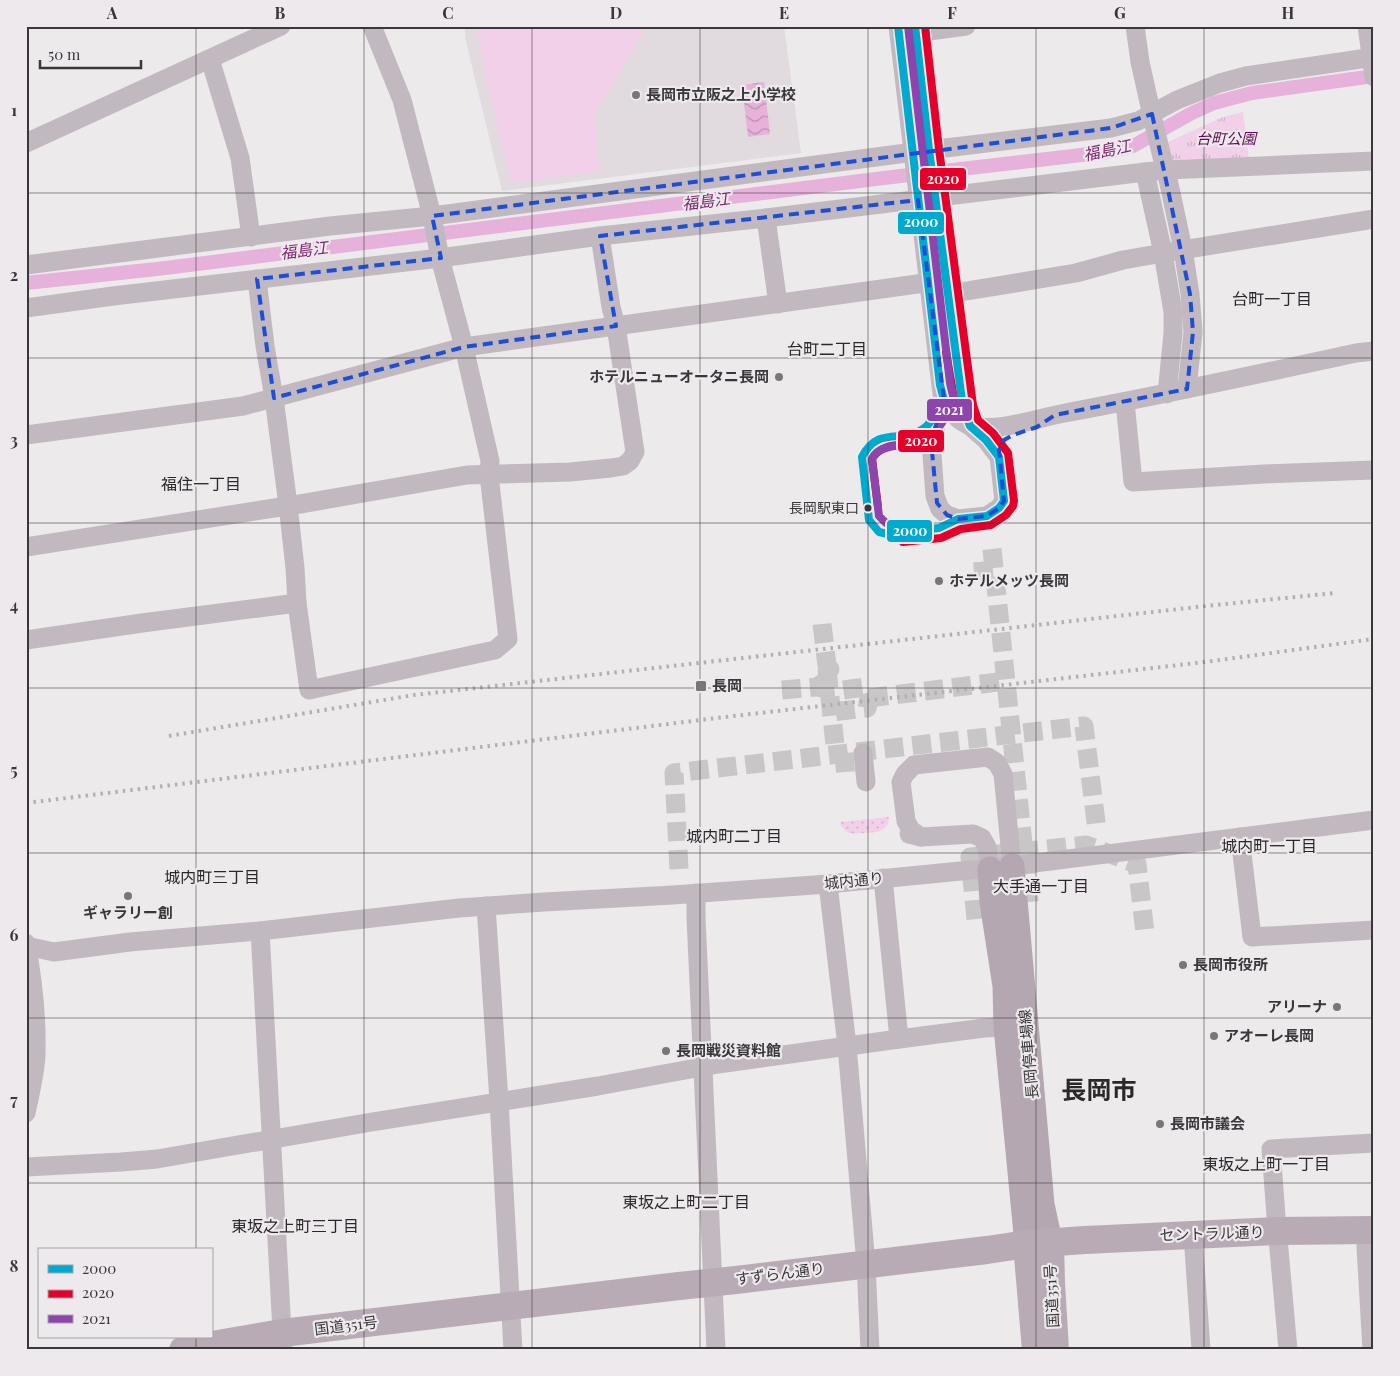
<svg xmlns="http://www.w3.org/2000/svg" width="1400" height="1376" font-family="'Playfair Display','Noto Sans JP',serif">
	<defs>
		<pattern id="grass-dots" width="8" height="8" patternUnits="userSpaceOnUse" patternTransform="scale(1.25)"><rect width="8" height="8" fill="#f2d0e9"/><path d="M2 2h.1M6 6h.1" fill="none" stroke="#d0b3c9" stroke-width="1.8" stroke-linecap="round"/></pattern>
		<pattern id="park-tufts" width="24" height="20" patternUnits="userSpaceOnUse" patternTransform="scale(1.25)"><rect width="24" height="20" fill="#f2d0e9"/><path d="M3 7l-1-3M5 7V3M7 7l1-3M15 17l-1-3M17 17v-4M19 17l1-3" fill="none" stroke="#d0b3c9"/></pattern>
		<pattern id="water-waves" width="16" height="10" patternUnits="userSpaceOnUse" patternTransform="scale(1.25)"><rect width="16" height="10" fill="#e6b1da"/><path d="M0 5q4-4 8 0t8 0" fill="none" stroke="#bb91b2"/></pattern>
	</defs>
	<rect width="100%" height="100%" fill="#eceaeb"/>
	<path fill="#e1dadf" d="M 465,26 L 784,26 L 801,153 L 502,191 L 465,37 Z"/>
	<path fill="url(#grass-dots)" d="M 889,817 C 889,821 888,825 885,828 C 879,833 872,832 866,833 C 854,834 843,835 840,822 Z"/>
	<path fill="url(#park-tufts)" d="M 1243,112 L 1249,159 L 1172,162 L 1168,142 L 1223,117 Z"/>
	<path fill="#f2d0e9" d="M 476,26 L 647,26 L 594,115 L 600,171 L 511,183 L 489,92 Z"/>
	<path fill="url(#water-waves)" d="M 764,82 L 770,134 L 748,137 L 742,85 Z"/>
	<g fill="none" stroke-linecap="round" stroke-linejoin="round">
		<path stroke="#e6b1da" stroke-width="14" d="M 26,283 L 157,269 L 892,177 L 1107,152 L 1133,146 L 1192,113 L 1214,103 L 1252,93 L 1374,76"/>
		<g stroke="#c8c6c7" stroke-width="19" stroke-dasharray="19 9" stroke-linecap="butt">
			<path d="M 992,549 L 1030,910"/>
			<path d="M 974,572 L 994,570"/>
			<path d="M 822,624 L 827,666 L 830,669 L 827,672"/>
			<path d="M 827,669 L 835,745"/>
			<path d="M 817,687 L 821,687 L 829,692 L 865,687 L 869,698 L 867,708 L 832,712"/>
			<path d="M 782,690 L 817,687 L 821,684 L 827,684"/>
			<path d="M 869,698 L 1006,681"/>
			<path d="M 844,753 L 846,779"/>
			<path d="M 679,869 L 674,773 L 1084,726 L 1097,830"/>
			<path d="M 976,919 L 970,857 L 1086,845 L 1137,864 L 1145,933"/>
		</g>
		<g stroke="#c2b9c0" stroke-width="19">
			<path d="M 898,26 L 942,394 C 946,407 958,423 972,426 C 1001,432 1037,418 1065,413 C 1163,395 1259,374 1356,353 L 1374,351"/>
			<path d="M 915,26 L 929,150 L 963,408 L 970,426 L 986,440 L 999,457 L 1004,501 L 999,508 L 987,516 L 958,519 L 947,515 L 940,509 L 935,496 L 931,441 L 944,400"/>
			<path d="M 1135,26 L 1140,62 L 1153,120 L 1162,157 L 1166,170 L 1183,249 L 1190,294 L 1193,332 L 1187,389"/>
			<path d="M 1367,26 L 1374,77"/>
			<path d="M 915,33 L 966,26"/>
			<path d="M 210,59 L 240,158 L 251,237"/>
			<path d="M 26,143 L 281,26"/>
			<path d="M 1145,172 L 1163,253 L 1173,312 L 1173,333 L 1167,394"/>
			<path d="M 766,218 L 778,304"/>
			<path d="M 26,265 L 330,226 L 432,216 L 929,150 L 1111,128 L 1138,121 L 1177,100 L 1220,83 L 1246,76 L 1374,57"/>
			<path d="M 257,279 L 265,346 L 274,398 L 288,505 L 295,568 L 297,603 L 309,690 L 495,650 L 508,639 L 489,475 L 490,461 L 464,347 L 440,258 L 432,216 L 402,100 L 372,26"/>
			<path d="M 948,294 L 1076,273 L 1123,260 L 1163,253 L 1374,219"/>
			<path d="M 26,308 L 113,296 L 440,258 L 600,236 L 766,218 L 1145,172 L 1166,170 L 1374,161"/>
			<path d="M 1125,402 L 1133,482 L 1264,474 L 1374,470"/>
			<path d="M 26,435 L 243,406 L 464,347 L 946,280"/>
			<path d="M 26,547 L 300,504 L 467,475 L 570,472 L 611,468 L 623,466 L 630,461 L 635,452 L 616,326 L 611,307 L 600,236"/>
			<path d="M 26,640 L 142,623 L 297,603"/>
			<path d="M 863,753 L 866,782"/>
			<path d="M 909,834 L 921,837 L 973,834 L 982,838 L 987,847 L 990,869"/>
			<path d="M 921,837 L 911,830 L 906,821 L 901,782 L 905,774 L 914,765 L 988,757 L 997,763 L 1003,774 L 1012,866"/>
			<path d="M 1240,837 L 1252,937 L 1374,930"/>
			<path d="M 883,878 L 899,1039"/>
			<path d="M 828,884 L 847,1046 L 866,1264 L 870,1350"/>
			<path d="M 696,893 L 696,918 L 716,1350"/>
			<path d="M 486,906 L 499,1101 L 513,1350"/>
			<path d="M 260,931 L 283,1350"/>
			<path d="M 26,943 C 33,980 37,1018 36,1055 C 35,1075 30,1094 26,1113"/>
			<path d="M 26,946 L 54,952 L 130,942 L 260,931 L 459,908 L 544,902 L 673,895 L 828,884 L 1012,866 L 1374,820"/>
			<path d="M 26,1167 L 121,1162 L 157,1159 L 372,1122 L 598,1086 L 718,1064 L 899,1039 L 984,1028 L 1006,1027"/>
			<path d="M 1365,1230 L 1372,1350"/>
			<path d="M 1193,1235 L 1201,1350"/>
			<path d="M 1288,1350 L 1276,1216 L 1271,1149 L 1374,1143"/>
		</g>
		<g stroke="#b4a7b1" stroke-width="25">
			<path d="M 1012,866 L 1042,1204 L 1050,1242"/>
			<path d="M 990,869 L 992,902 L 1005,986 L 1006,1027 L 1027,1244"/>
		</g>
		<g stroke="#b8abb5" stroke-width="28">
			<path d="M 1050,1242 L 1051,1283 L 1055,1350"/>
			<path d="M 1027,1244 L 1036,1350"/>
			<path d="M 183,1350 L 282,1333 L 679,1286 L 736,1280 L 987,1250 L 1027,1244 L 1085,1240 L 1278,1231 L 1374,1230"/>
		</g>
		<g stroke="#b5afb4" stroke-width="4" stroke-dasharray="2.5 5" stroke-linecap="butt">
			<path d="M 169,736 L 414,695 L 1197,607 L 1334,593"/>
			<path d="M 26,803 L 725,717 L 1205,662 L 1374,639"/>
		</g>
		<defs>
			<path id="bus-1" d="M 898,26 L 940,385 L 944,400 C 938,410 933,422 923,429 C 903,444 878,425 862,457 L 869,520 L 879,532 L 888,534 L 939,528 L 958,519 L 987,516 L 999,508 L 1004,501 L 999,457 L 986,440 L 970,426 L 963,408 L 929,150 L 915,26"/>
			<g id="bus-2">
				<path d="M 878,507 L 872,459 C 881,441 906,447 922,441 C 933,437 940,426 946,416 C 949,411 953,405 954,399 L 946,352"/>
				<path d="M 903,542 L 941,538 L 961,529 L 991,525 L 1006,515 L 1013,506 L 1014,501 L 1008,453 L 993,433 L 978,420 L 973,405 L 939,149 L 925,26"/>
			</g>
			<path id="bus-3" d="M 901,522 L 886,523 L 879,516 L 872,459 C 881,441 907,448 923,441 C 933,436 939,427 945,418 C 948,412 952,407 954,400 L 950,383 L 908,26"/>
		</defs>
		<use href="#bus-1" stroke="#ede9ec" stroke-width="11"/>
		<use href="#bus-2" stroke="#ede9ec" stroke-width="11"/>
		<use href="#bus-3" stroke="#ede9ec" stroke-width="11"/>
		<use href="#bus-1" stroke="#00a9ce" stroke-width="8"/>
		<use href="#bus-2" stroke="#e4002b" stroke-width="8"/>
		<use href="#bus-3" stroke="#8e44ad" stroke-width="8"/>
	</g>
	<path fill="none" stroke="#1d4ed8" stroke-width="4" stroke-dasharray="10 6" stroke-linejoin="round" d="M 1152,114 L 1190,294 L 1193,332 L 1187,389 L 1055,415 L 1037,427 L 1013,435 L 1004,440 L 999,450 L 1004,501 L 999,508 L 987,516 L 958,519 L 947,515 L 937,503 L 931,441 L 944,400 L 918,200 L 600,236 L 616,326 L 464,347 L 274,398 L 257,279 L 441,258 L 432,216 L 1111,128 Z"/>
	<path fill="none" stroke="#393739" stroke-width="1" stroke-opacity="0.55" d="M 196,26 L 196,1250M 364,26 L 364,1350M 532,26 L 532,1350M 700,26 L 700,1350M 868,26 L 868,1350M 1036,26 L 1036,1350M 1204,26 L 1204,1350M 26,193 L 1374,193M 26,358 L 1374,358M 26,523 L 1374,523M 26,688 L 1374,688M 26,853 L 1374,853M 26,1018 L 1374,1018M 26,1183 L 1374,1183M 196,1337 L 196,1350"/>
	<g fill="#787677" stroke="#ede9ec" stroke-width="2">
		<circle cx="636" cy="95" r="5"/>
		<circle cx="779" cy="377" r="5"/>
		<circle cx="939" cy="581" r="5"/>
		<rect x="695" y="680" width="12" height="12" rx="2.5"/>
		<circle cx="128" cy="896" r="5"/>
		<circle cx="1183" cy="965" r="5"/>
		<circle cx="1337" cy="1007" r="5"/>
		<circle cx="1214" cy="1036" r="5"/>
		<circle cx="666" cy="1051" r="5"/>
		<circle cx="1160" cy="1124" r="5"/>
	</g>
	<circle fill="#393739" stroke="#ede9ec" stroke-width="2" cx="868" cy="508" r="4.5"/>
	<g text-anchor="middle" stroke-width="4.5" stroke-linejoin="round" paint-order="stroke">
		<g font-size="14" fill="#393739" stroke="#ede9ec" text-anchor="end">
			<text x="859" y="513">長岡駅東口</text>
		</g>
		<g font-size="15" font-weight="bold" fill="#393739" stroke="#ede9ec" text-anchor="start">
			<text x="646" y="100">長岡市立阪之上小学校</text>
			<text x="769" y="382" text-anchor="end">ホテルニューオータニ長岡</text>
			<text x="949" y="586">ホテルメッツ長岡</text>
			<text x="712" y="691">長岡</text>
			<text x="128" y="918" text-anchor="middle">ギャラリー創</text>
			<text x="1193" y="970">長岡市役所</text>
			<text x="1327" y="1012" text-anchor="end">アリーナ</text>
			<text x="1224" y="1041">アオーレ長岡</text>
			<text x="676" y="1056">長岡戦災資料館</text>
			<text x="1170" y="1129">長岡市議会</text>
		</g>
		<g font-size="15" font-style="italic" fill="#640957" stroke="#ede9ec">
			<text x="1226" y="144">台町公園</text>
		</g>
		<g font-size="15" fill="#393739" stroke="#ede9ec">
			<text transform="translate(854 881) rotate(-6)" y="5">城内通り</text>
			<text transform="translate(1029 1054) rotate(-95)" y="5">長岡停車場線</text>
			<text transform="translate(1212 1234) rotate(-2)" y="5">セントラル通り</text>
			<text transform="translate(780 1274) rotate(-7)" y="5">すずらん通り</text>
			<text transform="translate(1052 1296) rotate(-93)" y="5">国道351号</text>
			<text transform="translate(346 1326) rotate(-7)" y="5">国道351号</text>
		</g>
		<g font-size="16" font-style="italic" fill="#7b266d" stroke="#ede9ec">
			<text transform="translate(1107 150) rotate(-12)" y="6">福島江</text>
			<text transform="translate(706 201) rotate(-7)" y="6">福島江</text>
			<text transform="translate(304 250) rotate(-7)" y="6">福島江</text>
		</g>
		<g font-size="16" fill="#2b282a" stroke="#ede9ec">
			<text x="1272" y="305">台町一丁目</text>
			<text x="827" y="355">台町二丁目</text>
			<text x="201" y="490">福住一丁目</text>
			<text x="734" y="842">城内町二丁目</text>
			<text x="1269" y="852">城内町一丁目</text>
			<text x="212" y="883">城内町三丁目</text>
			<text x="1041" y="892">大手通一丁目</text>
			<text x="1266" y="1170">東坂之上町一丁目</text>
			<text x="686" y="1208">東坂之上町二丁目</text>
			<text x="295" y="1232">東坂之上町三丁目</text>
		</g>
		<g font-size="25" font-weight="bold" fill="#2b282a" stroke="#ede9ec">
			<text x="1099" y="1099">長岡市</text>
		</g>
	</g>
	<g stroke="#ede9ec" stroke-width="2">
		<rect x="919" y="167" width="48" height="24" rx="5" fill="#e4002b"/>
		<rect x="897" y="211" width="48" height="24" rx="5" fill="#00a9ce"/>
		<rect x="926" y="398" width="47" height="24" rx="5" fill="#8e44ad"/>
		<rect x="897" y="429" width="48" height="24" rx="5" fill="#e4002b"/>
		<rect x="886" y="519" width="47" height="24" rx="5" fill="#00a9ce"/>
	</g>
	<g font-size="14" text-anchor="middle" font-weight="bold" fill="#fff">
		<text x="943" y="184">2020</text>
		<text x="921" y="227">2000</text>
		<text x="949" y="415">2021</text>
		<text x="921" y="446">2020</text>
		<text x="910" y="536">2000</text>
	</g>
	<rect width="1400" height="1376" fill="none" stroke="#ede9ec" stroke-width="55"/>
	<rect x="38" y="1248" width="175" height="90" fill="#ede9ec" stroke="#a5a2a4"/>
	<rect x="48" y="1265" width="25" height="8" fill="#00a9ce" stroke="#a5a2a4"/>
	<text x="82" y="1274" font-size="15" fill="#393739">2000</text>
	<rect x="48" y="1290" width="25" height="8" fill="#e4002b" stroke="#a5a2a4"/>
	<text x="82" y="1298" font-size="15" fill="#393739">2020</text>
	<rect x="48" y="1315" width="25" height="8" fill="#8e44ad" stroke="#a5a2a4"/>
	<text x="82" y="1324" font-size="15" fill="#393739">2021</text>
	<path d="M40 60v8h101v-8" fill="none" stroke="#393739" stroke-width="2.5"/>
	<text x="48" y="60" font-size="15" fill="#393739" stroke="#ede9ec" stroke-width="4" paint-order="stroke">50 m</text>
	<rect x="28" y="28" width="1344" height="1320" fill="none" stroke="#393739" stroke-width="2"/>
	<g font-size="16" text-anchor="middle" font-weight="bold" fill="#393739">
		<text x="112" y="19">A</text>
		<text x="280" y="19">B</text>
		<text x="448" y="19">C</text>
		<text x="616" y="19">D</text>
		<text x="784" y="19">E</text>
		<text x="952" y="19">F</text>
		<text x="1120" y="19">G</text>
		<text x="1288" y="19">H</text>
		<text x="14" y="116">1</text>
		<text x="14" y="281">2</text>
		<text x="14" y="446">3</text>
		<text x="14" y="611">4</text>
		<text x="14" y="776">5</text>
		<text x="14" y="941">6</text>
		<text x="14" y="1106">7</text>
		<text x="14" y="1272">8</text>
	</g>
</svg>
